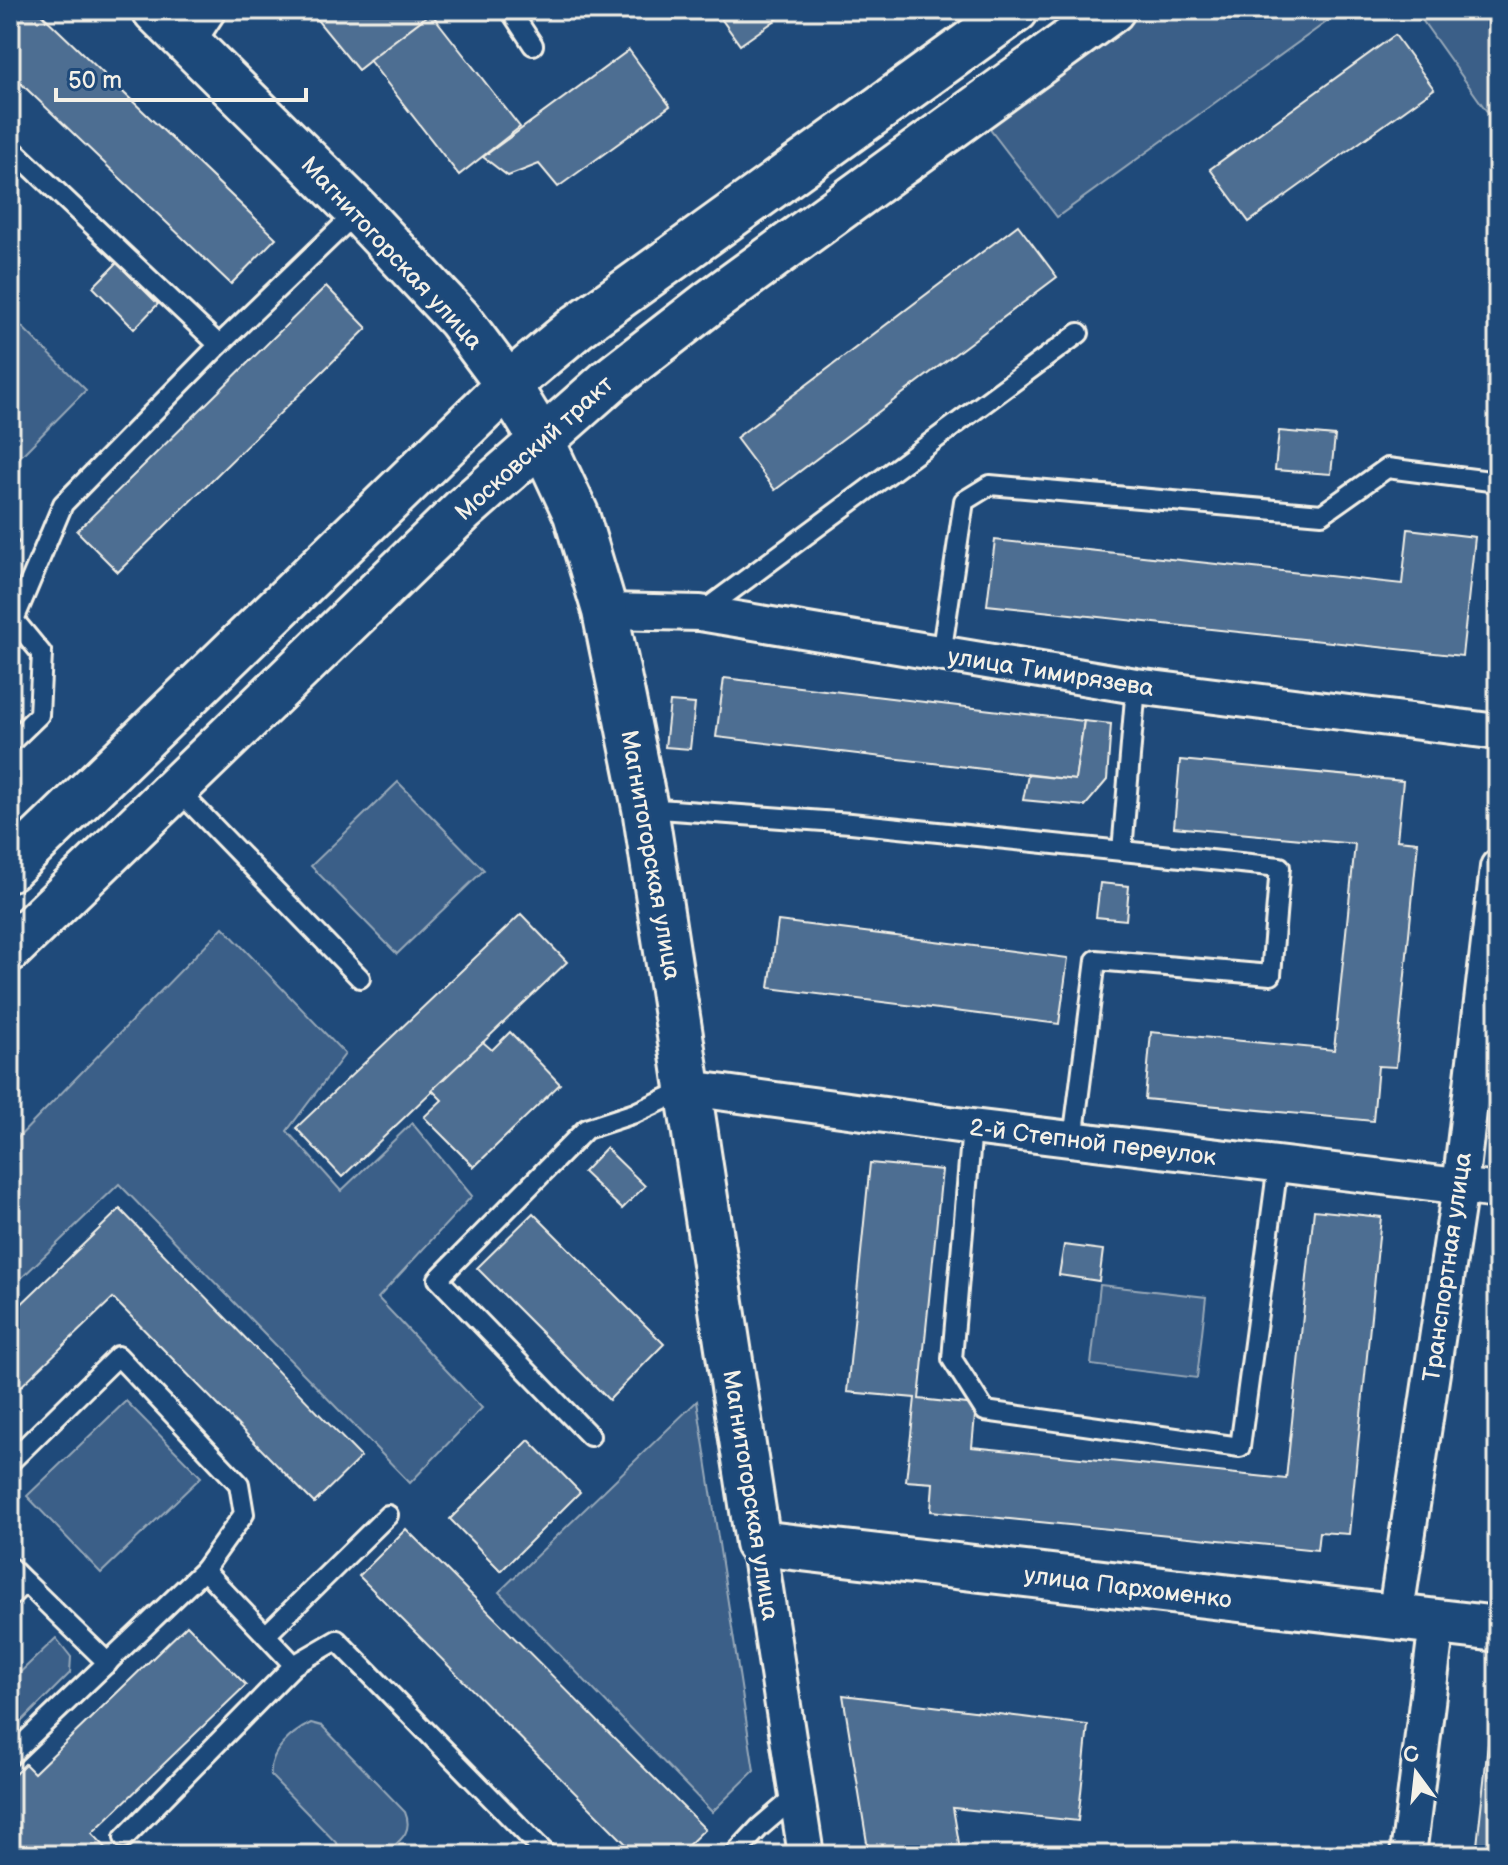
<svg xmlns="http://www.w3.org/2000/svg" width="1508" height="1865" font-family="'Balsamiq Sans',sans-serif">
	<rect width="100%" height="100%" fill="#1f4a7a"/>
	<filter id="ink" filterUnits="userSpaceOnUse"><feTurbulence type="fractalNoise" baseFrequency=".0125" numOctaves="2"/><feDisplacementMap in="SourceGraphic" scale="16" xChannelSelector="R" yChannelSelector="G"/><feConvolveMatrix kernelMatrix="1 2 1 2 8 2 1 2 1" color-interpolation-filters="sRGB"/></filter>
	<g filter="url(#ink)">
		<g fill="#3a5f88" stroke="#97a8b8" stroke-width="2">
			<path d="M 1142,10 L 1343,10 L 1057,217 L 982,119 Z"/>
			<path d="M 1415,10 L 1498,10 L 1498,127 Z"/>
			<path d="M 10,315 L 86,390 L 19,458 L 10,448 Z"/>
			<path d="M 398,782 L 484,870 L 397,954 L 311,866 Z"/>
			<path d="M 223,927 L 345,1054 L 287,1131 L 341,1191 L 412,1123 L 472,1196 L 378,1298 L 482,1408 L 410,1483 L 119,1184 L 10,1289 L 10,1146 Z"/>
			<path d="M 1100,1285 L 1206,1297 L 1197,1378 L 1091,1365 Z"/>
			<path d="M 126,1401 L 201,1477 L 101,1573 L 27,1496 Z"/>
			<path d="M 697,1401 L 754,1771 L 712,1812 L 499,1592 Z"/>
			<path d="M 56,1638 L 71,1657 L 70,1673 L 10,1733 L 10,1682 Z"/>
			<path d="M 311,1723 L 322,1726 L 405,1812 C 414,1833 399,1841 384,1855 L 348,1855 L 271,1776 C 268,1752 291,1733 311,1723 Z"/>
		</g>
		<g fill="#4d6e92" stroke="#f4f1e8" stroke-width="2">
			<path d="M 10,10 L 37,10 L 276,238 L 231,284 L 10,73 Z"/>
			<path d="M 319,10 L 411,10 L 431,13 L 358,70 L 313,15 Z"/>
			<path d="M 715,10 L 790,10 L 740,45 Z"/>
			<path d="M 431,13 L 520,127 L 459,175 L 369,60 Z"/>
			<path d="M 1395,35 L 1434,89 L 1249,222 L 1210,169 Z"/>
			<path d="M 629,50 L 670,106 L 558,187 L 539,164 L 508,176 L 483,157 Z"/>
			<path d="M 1018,225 L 1057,277 L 775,490 L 736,438 Z"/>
			<path d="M 117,263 L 158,304 L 134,329 L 93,287 Z"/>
			<path d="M 326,286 L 367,328 L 118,572 L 77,531 Z"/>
			<path d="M 1279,431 L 1335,436 L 1331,474 L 1275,470 Z"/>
			<path d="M 1408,529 L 1475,537 L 1462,656 L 987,605 L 995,540 L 1402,584 Z"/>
			<path d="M 10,534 L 19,542 L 10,551 Z"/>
			<path d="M 724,678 L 1084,721 L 1075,780 L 716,737 Z"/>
			<path d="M 670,702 L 695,704 L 690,749 L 665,747 Z"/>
			<path d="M 1084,721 L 1111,724 L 1107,780 L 1085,806 L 1023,800 L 1028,775 L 1075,780 Z"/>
			<path d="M 1180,760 L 1403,781 L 1397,840 L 1418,842 L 1396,1067 L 1378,1066 L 1373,1121 L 1145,1099 L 1151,1032 L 1334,1050 L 1355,844 L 1174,827 Z"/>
			<path d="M 1100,883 L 1129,886 L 1126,920 L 1096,917 Z"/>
			<path d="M 521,914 L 567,962 L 342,1177 L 296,1128 Z"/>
			<path d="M 778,921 L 1068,958 L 1059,1024 L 769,988 Z"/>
			<path d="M 510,1032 L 560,1084 L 474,1167 L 424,1117 L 442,1100 L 432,1090 L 483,1042 L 492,1050 Z"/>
			<path d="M 606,1148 L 645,1186 L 622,1209 L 583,1172 Z"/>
			<path d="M 870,1163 L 942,1170 L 919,1399 L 976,1405 L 972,1447 L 1286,1479 L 1314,1210 L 1381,1217 L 1349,1534 L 1319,1532 L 1317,1550 L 931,1511 L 933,1483 L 906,1481 L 915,1398 L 847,1392 Z"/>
			<path d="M 120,1209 L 361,1457 L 314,1503 L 113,1298 L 10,1397 L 10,1315 Z"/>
			<path d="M 533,1213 L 664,1344 L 609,1400 L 477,1268 Z"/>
			<path d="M 1064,1245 L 1103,1250 L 1099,1281 L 1059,1275 Z"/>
			<path d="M 529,1440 L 580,1492 L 501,1571 L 450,1519 Z"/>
			<path d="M 406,1529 L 705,1829 L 678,1855 L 637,1855 L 359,1576 Z"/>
			<path d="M 187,1625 L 246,1685 L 92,1833 L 113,1855 L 10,1855 L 10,1779 L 25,1764 L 34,1773 Z"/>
			<path d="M 843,1695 L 1088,1725 L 1078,1821 L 953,1808 L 961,1855 L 869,1855 Z"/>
			<path d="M 1490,1725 L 1498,1726 L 1498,1855 L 1476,1855 Z"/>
		</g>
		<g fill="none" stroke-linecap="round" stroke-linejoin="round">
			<defs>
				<g id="service">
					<path d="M 510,10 L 533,45"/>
					<path d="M 10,147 L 219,345"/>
					<path d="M 702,612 L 1079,333"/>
					<path d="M 941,655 L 964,501 L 990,485 L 1322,514 L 1387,468 L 1498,482"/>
					<path d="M 10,743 L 39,715 L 42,654 L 14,620 L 63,504 L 219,345 L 358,211"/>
					<path d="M 176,788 L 360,978"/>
					<path d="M 645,808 L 851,823 L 1122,851 L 1136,686"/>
					<path d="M 972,1127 L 952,1359 L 985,1411 L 1240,1447 L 1278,1165"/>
					<path d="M 1073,1140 L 1096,960 L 1271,975 L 1280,867 L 1122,851"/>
					<path d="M 590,1436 L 438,1279 L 586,1129 L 635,1113 L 689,1088"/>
					<path d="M 10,1462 L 118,1356 L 239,1484 L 244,1514 L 204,1570 L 294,1665 L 337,1640 L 547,1855"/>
					<path d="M 10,1567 L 25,1582 L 10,1597"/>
					<path d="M 25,1582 L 108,1663"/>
					<path d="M 266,1635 L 388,1515"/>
					<path d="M 10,1756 L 204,1570"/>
					<path d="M 124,1838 L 294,1665"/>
					<path d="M 734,1855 L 760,1827 L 796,1796"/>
				</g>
				<g id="minor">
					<path d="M 187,42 L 208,10"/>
					<path d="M 605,611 L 700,613 L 1136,686 L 1498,732"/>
					<path d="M 689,1088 L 972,1127 L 1498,1191"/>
					<path d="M 758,1543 L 806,1855"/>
					<path d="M 1395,1618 L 1460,1187 L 1498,867"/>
					<path d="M 1408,1855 L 1437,1623"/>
				</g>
				<path id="tertiary" d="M 155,10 L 358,211 L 459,319 L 508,385 L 541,439 L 576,514 L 605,611 L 645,808 L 758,1543 L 1498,1629"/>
				<g id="primary">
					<path d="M 10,868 L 508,385 L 577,327 L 1016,10"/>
					<path d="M 10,949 L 463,510 L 610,380 L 709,303 L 1112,10"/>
				</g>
			</defs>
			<use href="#service" stroke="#f4f1e8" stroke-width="24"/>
			<use href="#minor" stroke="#f4f1e8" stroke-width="40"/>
			<use href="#tertiary" stroke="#f4f1e8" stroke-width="50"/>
			<use href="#primary" stroke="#f4f1e8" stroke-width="50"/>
			<use href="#service" stroke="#1f4a7a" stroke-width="18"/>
			<use href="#minor" stroke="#1f4a7a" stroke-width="34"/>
			<use href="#tertiary" stroke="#1f4a7a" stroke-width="44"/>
			<use href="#primary" stroke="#1f4a7a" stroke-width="44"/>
		</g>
	</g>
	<g text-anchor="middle" stroke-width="6" stroke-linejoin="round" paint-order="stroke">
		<g font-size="24" fill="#f4f1e8" stroke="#1f4a7a">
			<text transform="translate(392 253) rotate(47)" y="8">Магнитогорская улица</text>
			<text transform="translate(534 448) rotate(-42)" y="8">Московский тракт</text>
			<text transform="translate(1051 672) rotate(9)" y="8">улица Тимирязева</text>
			<text transform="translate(651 855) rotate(80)" y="8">Магнитогорская улица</text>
			<text transform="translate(1093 1142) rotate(7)" y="8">2-й Степной переулок</text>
			<text transform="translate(1447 1267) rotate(-82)" y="8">Транспортная улица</text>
			<text transform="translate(751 1495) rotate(81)" y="8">Магнитогорская улица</text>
			<text transform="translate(1128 1587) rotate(7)" y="8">улица Пархоменко</text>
		</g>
	</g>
	<rect width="1508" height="1865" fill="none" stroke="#1f4a7a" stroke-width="40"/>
	<rect x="20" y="20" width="1468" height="1825" fill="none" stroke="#f4f1e8" stroke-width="3" filter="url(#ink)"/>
	<g transform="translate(1416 1773) rotate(345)" stroke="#1f4a7a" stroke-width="6" paint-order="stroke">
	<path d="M0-6L14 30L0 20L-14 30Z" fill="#f4f1e8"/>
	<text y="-12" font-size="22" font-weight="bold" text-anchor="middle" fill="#f4f1e8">С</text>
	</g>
	<path d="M56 88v12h250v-12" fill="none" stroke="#f4f1e8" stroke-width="4"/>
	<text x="68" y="88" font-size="24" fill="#f4f1e8" stroke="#1f4a7a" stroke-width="6" paint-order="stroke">50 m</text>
</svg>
